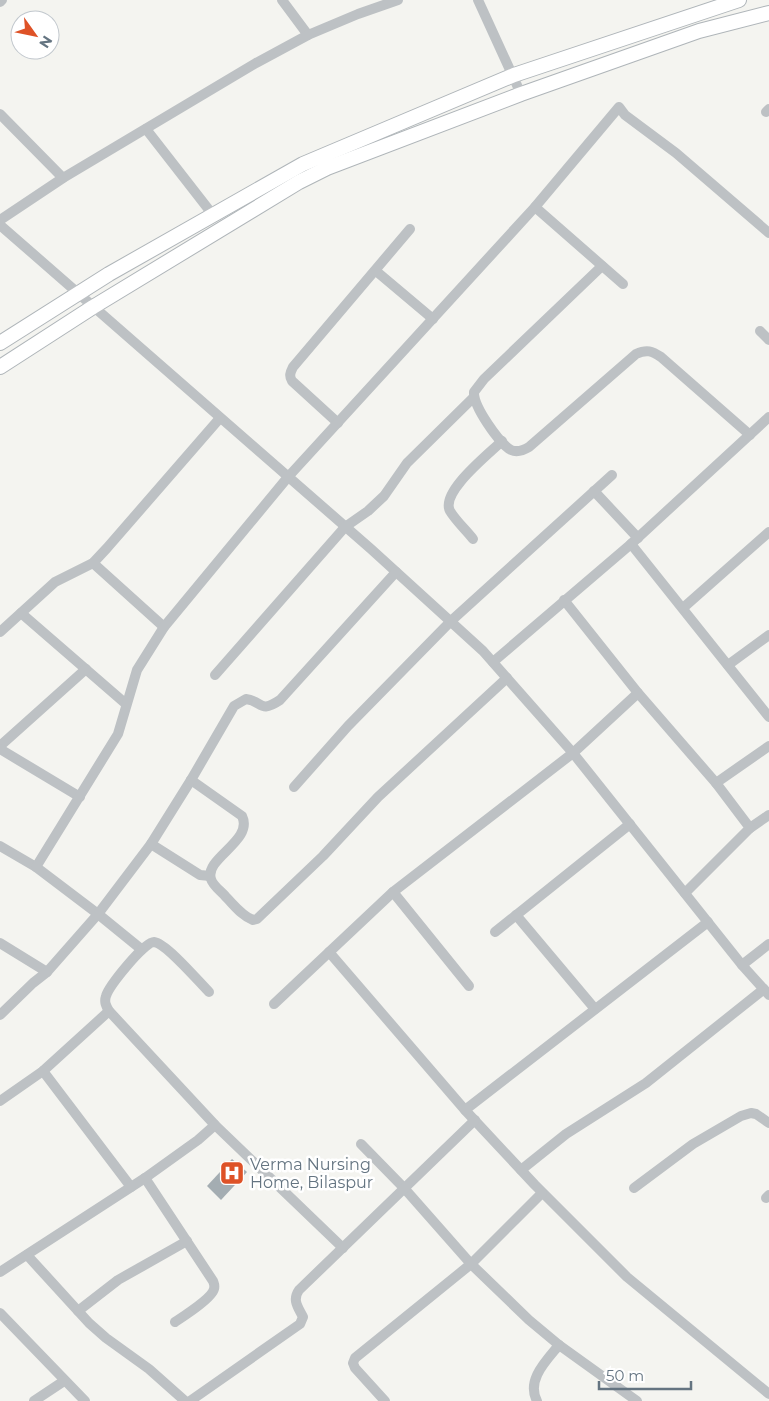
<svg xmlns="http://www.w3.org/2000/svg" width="769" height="1401" font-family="Montserrat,sans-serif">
	<rect width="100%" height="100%" fill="#f4f4f0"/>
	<path fill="#a4adb2" d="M 232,1159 L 247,1172 L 221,1200 L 207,1186 Z"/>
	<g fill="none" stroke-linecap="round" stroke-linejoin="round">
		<defs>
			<g id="secondary">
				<path d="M 0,343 L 109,274 L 303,164 L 514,75 L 739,0"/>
				<path d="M 0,367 L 93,307 L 299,182 L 327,168 L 521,94 L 699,31 L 769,13"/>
			</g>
		</defs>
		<use href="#secondary" stroke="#afb5b9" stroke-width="16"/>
		<g stroke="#bdc1c4" stroke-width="10">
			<path d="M 282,0 L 308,35"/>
			<path d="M 478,0 L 521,94"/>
			<path d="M 0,2 L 2,0"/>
			<path d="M 766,112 L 769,109"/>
			<path d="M 0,114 L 63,178"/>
			<path d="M 146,129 L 213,215"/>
			<path d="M 535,207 L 623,284"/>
			<path d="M 0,220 L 63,178 L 256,63 L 308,35 L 358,14 L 398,0"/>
			<path d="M 0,225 L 371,549 L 483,651 L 573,753 L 742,965 L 769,995"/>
			<path d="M 602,266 L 484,379 L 474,392 C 473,406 499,443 511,450 C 518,453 524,450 529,447 L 636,354 C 647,349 652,351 661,357 L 750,435"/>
			<path d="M 376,271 L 433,319"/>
			<path d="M 760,331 L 769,340"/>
			<path d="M 338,423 L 292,381 C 289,376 290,373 293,367 L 410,229"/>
			<path d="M 594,491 L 638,538"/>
			<path d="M 473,539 C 466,530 456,521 450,511 C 440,492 489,454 502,441"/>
			<path d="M 631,544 L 769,717"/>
			<path d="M 93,563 L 164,627"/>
			<path d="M 564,600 L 638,693"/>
			<path d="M 683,608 L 769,532"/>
			<path d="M 21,613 L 126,704"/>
			<path d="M 0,632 L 55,582 L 93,563 L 107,548 L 220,418"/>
			<path d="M 493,662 L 631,544 L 769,417"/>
			<path d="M 728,665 L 769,635"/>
			<path d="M 215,675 L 345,527 L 368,511 L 384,496 L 407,463 L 474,397"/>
			<path d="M 0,746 L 86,669"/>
			<path d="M 0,749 L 80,797"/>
			<path d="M 191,780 L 242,816 C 254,841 204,858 211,879 C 213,886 221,891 226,897 C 234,905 242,916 253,920 L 257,919 L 323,856 L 378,797 L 507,678"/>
			<path d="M 294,787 L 348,726 L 451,621 L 612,475"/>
			<path d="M 750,828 L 769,815"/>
			<path d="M 151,844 L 200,875 L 210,876"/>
			<path d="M 0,846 L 36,867 L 98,914 L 141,949"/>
			<path d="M 36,867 L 118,734 L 137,670 L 164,627 L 288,477 L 535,207 L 619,107 L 625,115 L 676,153 L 769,233"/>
			<path d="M 393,892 L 469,986"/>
			<path d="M 685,893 L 750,828 L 716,783 L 769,746"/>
			<path d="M 516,915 L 595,1009"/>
			<path d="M 495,932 L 630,824"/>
			<path d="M 0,943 L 47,972"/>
			<path d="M 329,952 L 465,1110 L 535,1185 L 627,1277 L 769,1394"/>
			<path d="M 742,965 L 769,944"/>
			<path d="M 209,992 C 199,982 166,943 154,942 C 144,942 109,986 106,996 C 104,1002 106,1006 109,1011 L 215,1125 L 343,1248"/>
			<path d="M 274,1004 L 393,892 L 573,753 L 638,693 L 716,783"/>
			<path d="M 0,1015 L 33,983 L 47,972 L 98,914 L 151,844 L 191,780 L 234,706 L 246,699 C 263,701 259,714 280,700 L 396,572"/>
			<path d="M 43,1071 L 131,1187"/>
			<path d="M 0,1101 L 43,1071 L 109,1011"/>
			<path d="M 465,1110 L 708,922"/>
			<path d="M 361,1144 L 404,1188 L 471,1264 L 529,1320 L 559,1345 L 637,1401"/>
			<path d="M 521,1170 L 566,1134 L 646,1083 L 764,989"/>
			<path d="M 145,1178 L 213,1281 C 214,1284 215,1285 214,1289 C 212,1298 184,1316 175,1322"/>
			<path d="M 634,1188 L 693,1144 L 741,1116 L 751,1113 L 756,1114 L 769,1123"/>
			<path d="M 766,1198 L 769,1195"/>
			<path d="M 27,1255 L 89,1323 L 106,1338 L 149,1369 L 185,1401"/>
			<path d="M 0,1272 L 145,1178 L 198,1140 L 215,1125"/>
			<path d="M 78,1311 L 118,1280 L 187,1241"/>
			<path d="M 0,1313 L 85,1401"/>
			<path d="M 34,1401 L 64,1381"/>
			<path d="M 190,1401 L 300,1324 L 303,1317 C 298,1307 292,1300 299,1290 L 475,1120"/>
			<path d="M 385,1401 L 355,1368 L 353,1363 L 355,1358 L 471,1264 L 542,1193"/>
			<path d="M 537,1401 C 526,1380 546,1361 559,1345"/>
		</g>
		<use href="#secondary" stroke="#fff" stroke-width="14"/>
	</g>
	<defs>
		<symbol id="hospital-square" viewBox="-11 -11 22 22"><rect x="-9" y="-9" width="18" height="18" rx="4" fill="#de5227" stroke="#fff"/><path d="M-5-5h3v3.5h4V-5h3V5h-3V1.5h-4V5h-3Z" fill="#fff"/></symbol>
	</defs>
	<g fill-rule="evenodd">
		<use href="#hospital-square" x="218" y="1159" width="28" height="28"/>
	</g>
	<g text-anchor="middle" stroke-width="5" stroke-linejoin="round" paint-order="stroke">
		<g font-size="16" fill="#647481" stroke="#fff" text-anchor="start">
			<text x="250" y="1170">Verma Nursing<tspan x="250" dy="18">Home, Bilaspur</tspan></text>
		</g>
	</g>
	<g transform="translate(35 35) rotate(123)"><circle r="24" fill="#ffffff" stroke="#c1c7cd"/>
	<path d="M0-4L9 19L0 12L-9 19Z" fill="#de5227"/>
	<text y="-8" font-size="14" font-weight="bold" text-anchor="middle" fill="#647481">N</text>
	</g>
	<path d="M599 1381v8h92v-8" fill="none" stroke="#647481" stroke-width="2.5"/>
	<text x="606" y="1381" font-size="15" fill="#647481" stroke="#ffffff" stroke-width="4" paint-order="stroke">50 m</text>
</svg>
